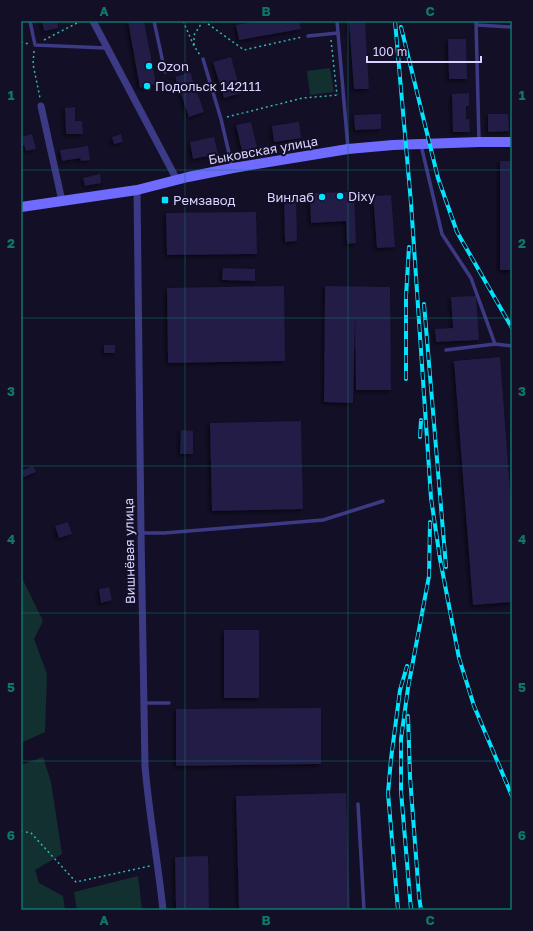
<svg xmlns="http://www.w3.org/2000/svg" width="533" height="931" font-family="'Golos Text',sans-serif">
	<defs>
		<filter id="shadow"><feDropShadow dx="-2" dy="2" stdDeviation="2" flood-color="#0009"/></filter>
	</defs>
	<rect width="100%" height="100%" fill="#130f26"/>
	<g fill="#12302f">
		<path d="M 330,68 L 334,92 L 310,95 L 307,71 Z"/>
		<path d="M 21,576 L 43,621 L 34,639 L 47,674 L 45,732 L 21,743 Z"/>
		<path d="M 43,757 L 51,782 L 62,854 L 35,870 L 39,883 L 63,896 L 65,910 L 21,910 L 21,765 Z"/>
		<path d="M 138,876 L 142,910 L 77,910 L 74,892 Z"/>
	</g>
	<g fill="#241b47" filter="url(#shadow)">
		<path d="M 42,21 L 57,21 L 58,28 L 44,31 Z"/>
		<path d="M 128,21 L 144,21 L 156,84 L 140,88 Z"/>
		<path d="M 259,21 L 299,21 L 301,29 L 239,40 L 236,25 Z"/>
		<path d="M 349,21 L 365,21 L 369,89 L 354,89 Z"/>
		<path d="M 448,39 L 466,39 L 467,79 L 449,79 Z"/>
		<path d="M 231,57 L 241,93 L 224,98 L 213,62 Z"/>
		<path d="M 190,72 L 204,112 L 189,117 L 175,77 Z"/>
		<path d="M 469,93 L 469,106 L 466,106 L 466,119 L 469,119 L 470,132 L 453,132 L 452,94 Z"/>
		<path d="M 75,107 L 75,121 L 82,121 L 83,134 L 66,134 L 65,108 Z"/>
		<path d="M 381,114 L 381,129 L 355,130 L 354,115 Z"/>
		<path d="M 488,114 L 508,114 L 509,131 L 488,132 Z"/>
		<path d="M 251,122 L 257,148 L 242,151 L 236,125 Z"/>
		<path d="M 299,122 L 301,138 L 274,142 L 272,126 Z"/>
		<path d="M 32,134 L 36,149 L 26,151 L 24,145 L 21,146 L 21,137 Z"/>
		<path d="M 121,134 L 123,142 L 114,144 L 112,137 Z"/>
		<path d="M 214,137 L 218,154 L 193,159 L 190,142 Z"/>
		<path d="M 88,146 L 90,160 L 81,161 L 80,158 L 62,161 L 60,150 Z"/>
		<rect x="500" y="161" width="12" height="109"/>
		<path d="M 100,174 L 101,183 L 85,186 L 83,178 Z"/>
		<path d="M 354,192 L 356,243 L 347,244 L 346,221 L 311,223 L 310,193 Z"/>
		<path d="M 391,195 L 395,247 L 377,248 L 373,196 Z"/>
		<path d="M 296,196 L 297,241 L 285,242 L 284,197 Z"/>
		<path d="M 256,212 L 257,254 L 167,255 L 166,213 Z"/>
		<path d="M 223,268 L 255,269 L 255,281 L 222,280 Z"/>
		<path d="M 284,286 L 285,361 L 168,363 L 167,288 Z"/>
		<path d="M 325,286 L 390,287 L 391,390 L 356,390 L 355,314 L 353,403 L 324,402 Z"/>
		<path d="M 476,296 L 479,340 L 436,342 L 435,329 L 453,328 L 451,297 Z"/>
		<rect x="104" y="345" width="11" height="8"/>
		<path d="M 500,357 L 512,518 L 512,602 L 473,605 L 454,361 Z"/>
		<path d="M 301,421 L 303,509 L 212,511 L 210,423 Z"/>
		<path d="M 181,430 L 193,431 L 193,454 L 180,454 Z"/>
		<path d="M 33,466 L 36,472 L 24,477 L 21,471 Z"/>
		<path d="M 68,522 L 72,534 L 59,538 L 55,526 Z"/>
		<path d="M 109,587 L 112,600 L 101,603 L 99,589 Z"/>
		<rect x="224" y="630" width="35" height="68"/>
		<path d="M 321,708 L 321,764 L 176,766 L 176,709 Z"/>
		<path d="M 346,793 L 350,910 L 239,910 L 236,796 Z"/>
		<path d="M 208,856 L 209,910 L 176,910 L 175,857 Z"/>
	</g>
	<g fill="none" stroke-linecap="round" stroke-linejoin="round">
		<g stroke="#2fb8b0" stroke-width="1.5" stroke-dasharray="2 3" stroke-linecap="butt">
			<path d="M 183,21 L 194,46 L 200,55"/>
			<path d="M 204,21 L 244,50 L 302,37"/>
			<path d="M 44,40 L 81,21"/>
			<path d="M 331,40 L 337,95"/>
			<path d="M 21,42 L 29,44"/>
			<path d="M 194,45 L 194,35 L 203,21"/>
			<path d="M 34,51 L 33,64 L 40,98"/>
			<path d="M 227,117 L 303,98 L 338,95"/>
			<path d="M 21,831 L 31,833 L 76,882 L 150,866"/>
		</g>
		<g stroke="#3d3a85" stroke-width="3.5">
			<path d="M 30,21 L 35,45 L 106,48"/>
			<path d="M 154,21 L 165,72"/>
			<path d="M 337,21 L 348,148"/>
			<path d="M 476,21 L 479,141"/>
			<path d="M 477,25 L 512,27"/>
			<path d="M 308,36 L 338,33"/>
			<path d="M 203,59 L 221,119 L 232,166"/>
			<path d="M 421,145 L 442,234 L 471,278 L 495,344"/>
			<path d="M 446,350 L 495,344 L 512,346"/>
			<path d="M 141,533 L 164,533 L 323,520 L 383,501"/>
			<path d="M 144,703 L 169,703"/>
			<path d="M 358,804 L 364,910"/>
		</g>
		<g stroke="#3d3a85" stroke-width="7">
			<path d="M 93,21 L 177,180"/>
			<path d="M 41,106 L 62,201"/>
			<path d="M 137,190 L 141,533 L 145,766 C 149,814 158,862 163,910"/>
		</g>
		<path stroke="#6f6bff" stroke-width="10" d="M 21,207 L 137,190 L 188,177 L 233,168 L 348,149 L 393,145 L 479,142 L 512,142"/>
		<defs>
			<g id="rail">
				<path d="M 395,21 L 411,203 L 431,498 L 440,559 L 459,658 L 474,706 L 512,796"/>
				<path d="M 401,27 L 438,178 L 457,232 L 512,328"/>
				<path d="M 424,304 L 446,567"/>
				<path d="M 406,379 L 406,296 L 409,247"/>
				<path d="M 420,437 L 421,420"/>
				<path d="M 408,716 L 410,777 L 419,896 L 421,910"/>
				<path d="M 398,910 L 388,793 L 391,759 L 400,690 L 407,666"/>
				<path d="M 411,910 L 401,791 L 401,739 L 408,688 L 429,576 L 430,522"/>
			</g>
		</defs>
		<use href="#rail" stroke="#00e5ff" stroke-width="4"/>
		<use href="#rail" stroke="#130f26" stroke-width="2.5" stroke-dasharray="8" stroke-linecap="butt"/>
	</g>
	<path fill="none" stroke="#0f766e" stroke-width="1" stroke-opacity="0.55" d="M 185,21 L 185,910M 348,21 L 348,910M 21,170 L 512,170M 21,318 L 512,318M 21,466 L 512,466M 21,613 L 512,613M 21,761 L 512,761"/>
	<g fill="#00e5ff" stroke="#130f26" stroke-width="1.5">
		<circle cx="149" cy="66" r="4"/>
		<circle cx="147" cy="86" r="4"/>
		<circle cx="340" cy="196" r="4"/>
		<circle cx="322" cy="197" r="4"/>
		<rect x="161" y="196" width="8" height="8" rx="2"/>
	</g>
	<g text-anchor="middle" stroke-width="4" stroke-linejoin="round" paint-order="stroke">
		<g font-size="13" fill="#d9d4ff" stroke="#130f26" text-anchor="start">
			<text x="157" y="71">Ozon</text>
			<text x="155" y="91">Подольск 142111</text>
			<text x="348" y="201">Dixy</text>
			<text x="314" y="202" text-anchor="end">Винлаб</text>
			<text x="173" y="205">Ремзавод</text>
		</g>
		<g font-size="13" fill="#d9d4ff" stroke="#130f26">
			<text transform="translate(263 150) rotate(-10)" y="5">Быковская улица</text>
			<text transform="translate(129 551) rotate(-91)" y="5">Вишнёвая улица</text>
		</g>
	</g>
	<rect width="533" height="931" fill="none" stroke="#130f26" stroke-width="44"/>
	<path d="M367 56v6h114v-6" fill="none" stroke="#d9d4ff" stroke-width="2"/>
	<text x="373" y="56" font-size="12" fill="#d9d4ff" stroke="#130f26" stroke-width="3" paint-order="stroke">100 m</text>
	<rect x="22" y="22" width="489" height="887" fill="none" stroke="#0f766e" stroke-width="1.5"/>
	<g font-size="13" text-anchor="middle" font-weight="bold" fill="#0f766e">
		<text x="104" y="16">A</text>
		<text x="266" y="16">B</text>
		<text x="430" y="16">C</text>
		<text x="11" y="100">1</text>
		<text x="522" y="100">1</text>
		<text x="11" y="248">2</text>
		<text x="522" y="248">2</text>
		<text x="11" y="396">3</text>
		<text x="522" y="396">3</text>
		<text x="11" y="544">4</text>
		<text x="522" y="544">4</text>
		<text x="11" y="692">5</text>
		<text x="522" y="692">5</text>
		<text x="11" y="840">6</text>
		<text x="522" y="840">6</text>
		<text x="104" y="925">A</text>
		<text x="266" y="925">B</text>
		<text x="430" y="925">C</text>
	</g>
</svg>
